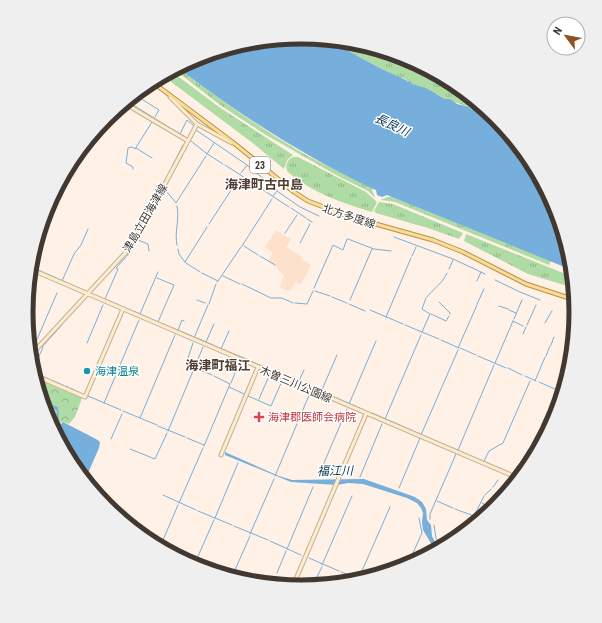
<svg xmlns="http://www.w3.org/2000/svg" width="602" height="623" font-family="'Roboto Condensed','Noto Sans JP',sans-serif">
	<defs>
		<pattern id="grass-tufts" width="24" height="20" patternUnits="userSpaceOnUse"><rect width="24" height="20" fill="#afdba5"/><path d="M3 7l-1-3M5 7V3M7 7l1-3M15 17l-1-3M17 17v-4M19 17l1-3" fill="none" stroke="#90b387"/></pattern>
		<pattern id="forest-crowns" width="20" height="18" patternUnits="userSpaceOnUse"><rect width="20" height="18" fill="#afdba5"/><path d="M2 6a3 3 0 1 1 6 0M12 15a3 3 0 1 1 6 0" fill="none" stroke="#90b387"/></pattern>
	</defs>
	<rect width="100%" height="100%" fill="#fff1e6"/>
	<path fill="#fee1ca" d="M 276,230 L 291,239 L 286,248 L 288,248 L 302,257 L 301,259 L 311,265 L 302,283 L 300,284 L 295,282 L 290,292 L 279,287 L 284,276 L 275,265 L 268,261 L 273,253 L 265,247 Z"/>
	<g fill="url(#grass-tufts)">
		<path d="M 314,38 L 355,42 L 379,49 L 439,83 L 472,98 L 494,116 L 472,110 L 469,107 L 445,99 L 437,94 L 435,94 L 426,88 L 423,88 L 408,82 L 404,78 L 398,77 L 350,52 L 347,49 L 335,46 L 330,43 L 318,40 Z"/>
		<path d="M 388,52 C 416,61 445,75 468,95 L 439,82 Z"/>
		<path d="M 177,67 C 219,99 262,130 308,156 C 330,168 352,177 373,189 L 372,190 L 375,198 L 368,191 L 338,176 L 266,135 L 220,105 L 174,69 Z"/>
		<path d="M 171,71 L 219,107 L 293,155 L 287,160 L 284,169 L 254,144 L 162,75 Z"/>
		<path d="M 293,157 L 298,157 L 366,192 L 377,202 L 372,212 C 340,202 312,193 287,171 C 285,165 287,160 293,157 Z"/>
		<path d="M 387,197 L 392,197 L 551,261 L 549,265 L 395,202 L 381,200 Z"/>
		<path d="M 379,202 L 393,204 L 463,233 L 459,239 L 428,228 L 376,213 L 374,211 Z"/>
		<path d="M 466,234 L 573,277 L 574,288 L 528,274 L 464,241 Z"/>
	</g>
	<path fill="url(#forest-crowns)" d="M 35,378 L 82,398 L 75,417 L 69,424 L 63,422 L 51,424 L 47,417 Z"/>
	<g fill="#76afdb">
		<path d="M 301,37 C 312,38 323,40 333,44 L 335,46 L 347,49 L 350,52 C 366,60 381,69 397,76 C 402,78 405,79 408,82 L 410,81 L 412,84 L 426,88 L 445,99 L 450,99 L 457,104 L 469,107 L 472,110 L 474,109 L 496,117 L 530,159 L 555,206 L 571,258 L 572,270 L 387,195 L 382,197 L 377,195 L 376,190 L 371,188 C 302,155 238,114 177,67 L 196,57 L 248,42 Z"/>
		<path d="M 42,402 L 58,407 L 59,420 L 61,424 L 63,422 L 96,439 L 100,442 L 99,448 L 85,480 L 72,464 L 51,424 L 55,423 L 56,420 L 57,411 L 53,407 L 44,406 Z"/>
		<path d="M 225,452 L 279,476 L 292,480 L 364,479 L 415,497 L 422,502 L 426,509 L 427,520 L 431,525 L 432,536 L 438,548 L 435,550 L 423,530 L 422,522 L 423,513 L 421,508 L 417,503 L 407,498 L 363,484 L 348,483 L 337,485 L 291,482 L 225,455 Z"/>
		<path d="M 244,580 L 283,582 L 313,585 L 301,586 Z"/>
	</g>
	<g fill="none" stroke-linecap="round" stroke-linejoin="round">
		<g stroke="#76afdb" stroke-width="1">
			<path d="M 143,100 L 159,110 L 155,117"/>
			<path d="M 126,101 L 137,107"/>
			<path d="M 138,108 L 170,128"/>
			<path d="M 172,129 L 184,136"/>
			<path d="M 196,130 L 247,165"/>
			<path d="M 180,134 L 187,120 L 193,125"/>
			<path d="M 191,141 L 206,153 L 223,164"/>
			<path d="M 136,148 L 152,158"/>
			<path d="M 207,154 L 214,143"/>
			<path d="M 173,165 L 183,145"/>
			<path d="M 225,165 L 256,185"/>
			<path d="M 77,168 L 110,114"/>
			<path d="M 133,169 L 133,167 L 126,163 L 128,148 L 132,147 L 135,149 L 152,122"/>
			<path d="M 241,173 L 247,165 L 277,190"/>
			<path d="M 156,186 L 160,189"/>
			<path d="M 257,186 L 289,207"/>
			<path d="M 163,190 L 168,193 L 176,203 L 206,156"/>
			<path d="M 273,196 L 277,191 L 300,207 L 319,216"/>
			<path d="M 177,206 C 180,219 174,232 177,245"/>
			<path d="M 291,208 L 306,218"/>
			<path d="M 307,219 L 312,222"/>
			<path d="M 209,224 L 239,178"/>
			<path d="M 285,233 L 297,215"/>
			<path d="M 38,236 L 48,212"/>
			<path d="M 394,237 L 453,259 L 481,272"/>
			<path d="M 348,239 L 374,249 L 391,251"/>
			<path d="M 300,243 L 310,224"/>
			<path d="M 242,246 L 272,199"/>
			<path d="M 244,246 L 258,255"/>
			<path d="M 178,249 L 179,254 L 185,262"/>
			<path d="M 127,256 L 138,240 L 148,244 L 149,251"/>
			<path d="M 260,256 L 275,265"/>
			<path d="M 412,256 L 416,247"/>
			<path d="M 185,262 L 207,227"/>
			<path d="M 186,263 L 200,272"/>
			<path d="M 30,267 L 43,272"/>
			<path d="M 449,269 L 453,260"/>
			<path d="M 45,273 L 79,288"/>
			<path d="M 202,273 L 218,281 L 217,282"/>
			<path d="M 223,276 L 240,284"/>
			<path d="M 157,278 L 174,285 L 158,322"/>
			<path d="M 495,280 L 520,292 L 540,300"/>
			<path d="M 62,281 L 74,254 L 81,245 L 88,229"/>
			<path d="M 218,281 L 241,247"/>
			<path d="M 477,281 L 481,272 L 485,274"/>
			<path d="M 242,284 L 271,298 L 282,298 L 293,303"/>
			<path d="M 314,288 L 333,245 L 343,250 L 347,239"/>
			<path d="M 81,289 L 86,291"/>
			<path d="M 315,291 L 330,296"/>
			<path d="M 95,295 L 119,305"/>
			<path d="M 332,297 L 347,303"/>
			<path d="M 427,297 C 433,289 443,283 447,273"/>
			<path d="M 105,299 L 118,269 L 116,268 L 126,257"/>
			<path d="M 197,300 L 205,303"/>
			<path d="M 350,300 L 372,249"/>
			<path d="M 439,302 L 450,313 L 450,314"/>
			<path d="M 295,303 L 307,304 L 313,291"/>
			<path d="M 209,304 L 216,284"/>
			<path d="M 349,304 L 365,311"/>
			<path d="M 477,304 L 484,289"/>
			<path d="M 499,306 L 508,309"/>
			<path d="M 128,309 L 140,314"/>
			<path d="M 370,310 L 403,324"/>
			<path d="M 509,310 L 516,313"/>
			<path d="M 140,314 L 158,272"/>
			<path d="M 431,314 L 446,321 L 449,316"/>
			<path d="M 142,315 L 158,322"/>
			<path d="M 386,317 L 411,258"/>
			<path d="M 514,319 L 522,300"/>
			<path d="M 513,321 L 523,326"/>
			<path d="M 160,323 L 192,336"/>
			<path d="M 545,323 L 552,311"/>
			<path d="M 405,325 L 439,339"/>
			<path d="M 527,325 L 536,305"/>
			<path d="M 178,330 L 182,320 L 184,321"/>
			<path d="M 422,332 L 430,314 L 422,309 L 426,298"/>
			<path d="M 523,334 L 526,327"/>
			<path d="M 194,338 L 208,305"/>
			<path d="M 197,338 L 213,345"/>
			<path d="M 441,340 L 459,348"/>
			<path d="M 206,342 L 214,324"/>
			<path d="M 87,343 L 103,305"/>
			<path d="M 193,343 L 186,364 L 212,375"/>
			<path d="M 551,345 L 554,337"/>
			<path d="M 215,346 L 227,351"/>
			<path d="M 458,348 L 477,305"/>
			<path d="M 460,348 L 476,355"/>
			<path d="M 221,349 L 229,331"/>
			<path d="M 229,352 L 249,360"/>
			<path d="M 30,353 L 37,346 L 35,344 L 57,293"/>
			<path d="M 478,356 L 506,368"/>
			<path d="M 546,356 L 550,346"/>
			<path d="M 250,361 L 267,368"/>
			<path d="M 495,363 L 513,321"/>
			<path d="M 508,368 L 522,375"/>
			<path d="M 33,370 L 43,347 L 42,347 L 61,326"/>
			<path d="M 270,370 L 287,377"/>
			<path d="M 34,373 L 49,379"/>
			<path d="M 525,376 L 536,381"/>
			<path d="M 289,378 L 311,387"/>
			<path d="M 51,380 L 63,385"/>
			<path d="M 299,381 L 304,370"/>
			<path d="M 535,381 L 545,357"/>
			<path d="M 539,382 L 555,389"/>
			<path d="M 231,383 L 239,363"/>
			<path d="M 66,386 L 68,387"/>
			<path d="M 229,387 L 244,394"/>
			<path d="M 70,388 L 83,394"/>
			<path d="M 313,388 L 330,395"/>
			<path d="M 321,392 L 337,355"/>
			<path d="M 88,396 L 121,410"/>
			<path d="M 248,396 L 271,406 L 282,381"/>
			<path d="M 332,396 L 362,409"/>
			<path d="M 259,399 L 269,376"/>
			<path d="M 104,403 L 139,320"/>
			<path d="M 349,404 L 376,341"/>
			<path d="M 123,411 L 157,425"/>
			<path d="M 372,413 L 402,426"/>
			<path d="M 140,418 L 175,335"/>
			<path d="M 385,419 L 421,335"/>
			<path d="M 158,426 L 185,437"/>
			<path d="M 404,427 L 420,434"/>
			<path d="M 168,431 L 203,347"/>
			<path d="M 421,435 L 458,350"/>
			<path d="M 421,435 L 431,439"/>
			<path d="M 187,438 L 204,445"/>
			<path d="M 111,439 L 122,414"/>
			<path d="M 204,446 L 230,384 L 214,376"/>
			<path d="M 130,449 L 155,459 L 167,433"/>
			<path d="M 458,450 L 494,365"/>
			<path d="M 484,461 L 489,451 L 503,443 L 530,381"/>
			<path d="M 501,469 L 505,471"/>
			<path d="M 507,472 L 512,474"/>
			<path d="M 275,476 L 310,393"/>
			<path d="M 318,477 L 347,409"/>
			<path d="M 360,477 L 382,424"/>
			<path d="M 493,487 L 498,480"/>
			<path d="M 399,488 L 420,438"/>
			<path d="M 163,495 L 196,510"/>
			<path d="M 485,495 L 491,489"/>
			<path d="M 437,501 L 453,508"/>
			<path d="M 179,503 L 203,448"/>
			<path d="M 482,503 L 492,509"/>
			<path d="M 455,509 L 474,516 L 484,496"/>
			<path d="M 198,511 L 232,525"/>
			<path d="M 215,518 L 238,463"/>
			<path d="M 430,519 L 430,514 L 456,454"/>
			<path d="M 434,525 L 436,538 L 441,547"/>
			<path d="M 234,526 L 268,540"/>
			<path d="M 250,534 L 274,479"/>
			<path d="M 270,541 L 301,555"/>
			<path d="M 160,547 L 178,505"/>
			<path d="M 287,549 L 313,487"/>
			<path d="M 309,558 L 339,571"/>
			<path d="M 195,563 L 214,520"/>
			<path d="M 408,564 L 422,533 L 419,518"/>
			<path d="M 322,565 L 352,496"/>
			<path d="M 235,570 L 250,536"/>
			<path d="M 341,572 L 360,579"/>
			<path d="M 277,573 L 286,551"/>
			<path d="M 358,580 L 390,507"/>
			<path d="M 315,581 L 322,567"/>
		</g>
		<defs>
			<g id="secondary">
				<path d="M 170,97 L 197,124 L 232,143"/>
				<path d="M 124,103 L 188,141"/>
				<path d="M 30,269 L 518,478"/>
				<path d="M 30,356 L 128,250 L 136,238 L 197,124"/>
				<path d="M 34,375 L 85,397 L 123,309"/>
				<path d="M 221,455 L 258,367"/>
				<path d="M 293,586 L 366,414"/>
			</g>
			<path id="primary" d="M 151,81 L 235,144 L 294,192 L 308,201 L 347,216 L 433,240 L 463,252 L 526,284 L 575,300"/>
		</defs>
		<use href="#secondary" stroke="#c5af9e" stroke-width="5"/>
		<use href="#primary" stroke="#b79347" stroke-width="5"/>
		<use href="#secondary" stroke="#fdedcb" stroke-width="3"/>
		<use href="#primary" stroke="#fadc98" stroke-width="3"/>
	</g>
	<circle fill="#0f9aa8" stroke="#fff" stroke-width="1.5" cx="87" cy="371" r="4"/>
	<path fill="#e0444e" stroke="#fff" stroke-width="1.5" d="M257 411h4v4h4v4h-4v4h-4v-4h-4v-4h4z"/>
	<g text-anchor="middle" stroke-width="3" stroke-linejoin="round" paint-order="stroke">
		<rect fill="#fff" stroke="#7a746f" stroke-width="1" x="250" y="157" width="20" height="16" rx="3"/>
		<g font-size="10" font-weight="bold" fill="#413831">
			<text x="260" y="169">23</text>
		</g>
		<g font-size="11" fill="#413831" stroke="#fff">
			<text transform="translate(349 216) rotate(18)" y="4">北方多度線</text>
			<text transform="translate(145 218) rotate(-60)" y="4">津島立田海津線</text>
			<text transform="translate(296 384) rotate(23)" y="4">木曽三川公園線</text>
		</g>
		<g font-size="11" fill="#0d838f" stroke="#fff" text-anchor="start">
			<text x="95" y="375">海津温泉</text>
		</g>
		<g font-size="11" fill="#be3a42" stroke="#fff" text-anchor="start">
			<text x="268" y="421">海津郡医師会病院</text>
		</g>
		<g font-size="12" font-style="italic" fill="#093755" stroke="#fff">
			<text transform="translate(392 125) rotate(25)" y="4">長良川</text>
			<text transform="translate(335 471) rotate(-1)" y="4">福江川</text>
		</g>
		<g font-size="13" font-weight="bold" fill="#503d2f" stroke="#fff">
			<text x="264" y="189">海津町古中島</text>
			<text x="218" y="370">海津町福江</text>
		</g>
	</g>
	<path d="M0 0H602V623H0ZM33 312a268 268 0 1 1 536 0a268 268 0 1 1-536 0Z" fill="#f0efef" fill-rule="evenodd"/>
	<path fill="none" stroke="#413831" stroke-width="5" d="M33 312a268 268 0 1 1 536 0a268 268 0 1 1-536 0Z"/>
	<g transform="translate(566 36) rotate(302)"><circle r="19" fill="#ffffff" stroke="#b3afad"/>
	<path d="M0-3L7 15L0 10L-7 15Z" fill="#92501d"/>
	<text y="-6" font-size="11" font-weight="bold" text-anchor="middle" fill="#413831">N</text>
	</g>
</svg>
